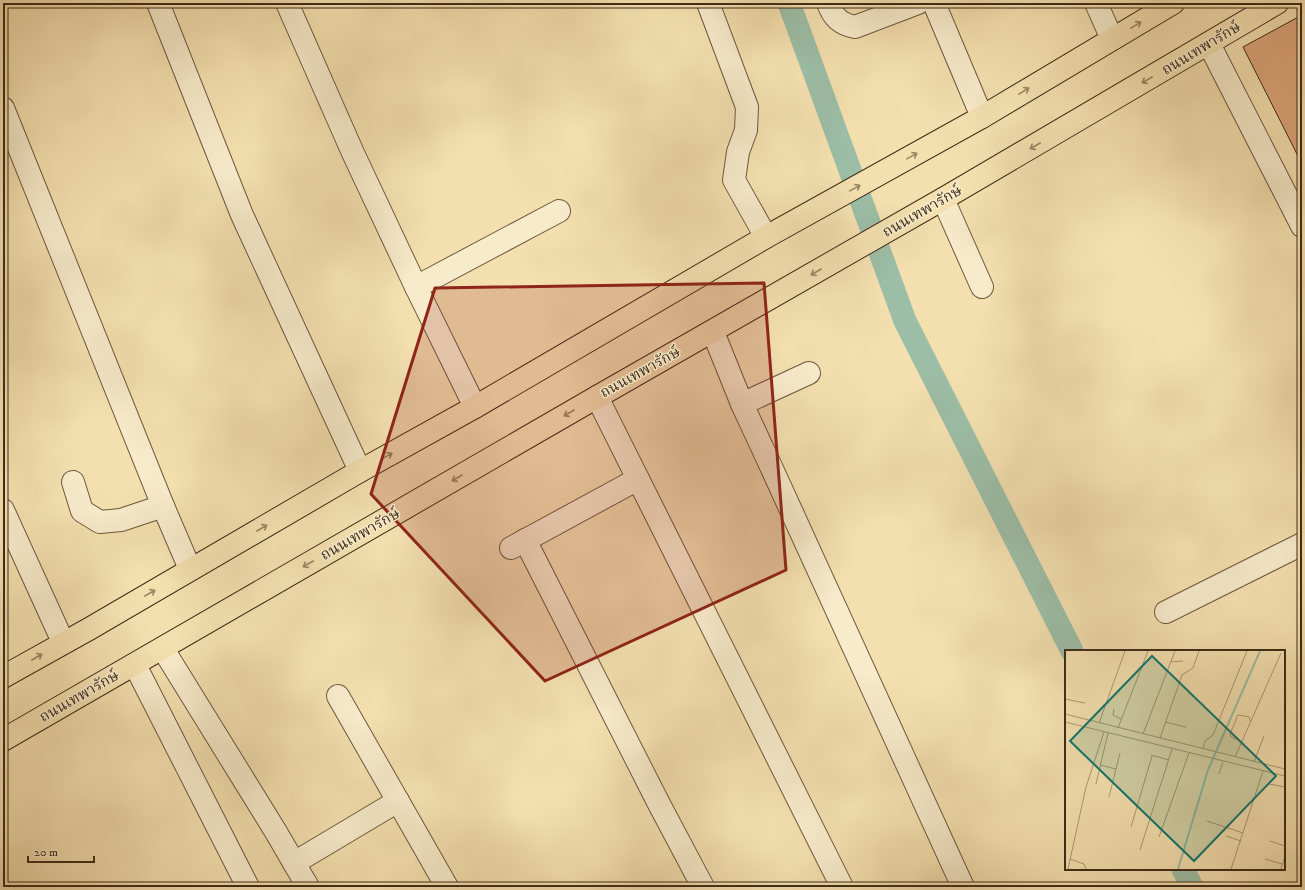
<svg xmlns="http://www.w3.org/2000/svg" width="1305" height="890" font-family="'IM FELL DW Pica','Noto Serif Thai',serif">
	<rect width="100%" height="100%" fill="#f4e0af"/>
	<filter id="stains"><feTurbulence type="fractalNoise" baseFrequency=".005" numOctaves="4"/><feColorMatrix values="0 0 0 0 .2 0 0 0 0 .09 0 0 0 0 .02 0 0 0 .5 -.17"/></filter>
	<radialGradient id="worn" r=".72"><stop offset=".6" stop-color="#630" stop-opacity="0"/><stop offset="1" stop-color="#630" stop-opacity=".3"/></radialGradient>
	<g fill="none" stroke-linecap="round" stroke-linejoin="round">
		<g stroke="#9cbea7" stroke-width="23">
			<path d="M 789,3 L 905,321 L 1072,651"/>
			<path d="M 1183,869 L 1192,887"/>
		</g>
	</g>
	<path fill="#dba57a" stroke="#3e2b18" d="M 1302,15 L 1302,164 L 1243,47 Z"/>
	<g fill="none" stroke-linecap="round" stroke-linejoin="round">
		<defs>
			<g id="minor">
				<path d="M 158,3 L 242,215 L 360,471"/>
				<path d="M 287,3 L 353,153 L 416,287 L 475,407"/>
				<path d="M 708,3 L 747,107 L 746,130 L 738,152 L 734,180 L 766,237"/>
				<path d="M 828,3 C 833,17 840,24 855,27 L 918,3"/>
				<path d="M 934,3 L 982,117"/>
				<path d="M 1096,3 L 1112,39"/>
				<path d="M 1209,44 L 1302,226"/>
				<path d="M 3,108 L 163,506 L 190,569"/>
				<path d="M 943,199 L 982,287"/>
				<path d="M 416,287 L 559,211"/>
				<path d="M 713,332 L 742,404 L 768,460 L 963,887"/>
				<path d="M 597,397 L 842,887"/>
				<path d="M 742,404 L 809,373"/>
				<path d="M 73,482 L 82,511 L 100,522 L 121,520 L 163,506"/>
				<path d="M 3,510 L 63,642"/>
				<path d="M 525,540 L 658,802 L 703,887"/>
				<path d="M 511,548 L 638,479"/>
				<path d="M 1166,612 L 1302,544"/>
				<path d="M 163,649 L 276,832 L 308,887"/>
				<path d="M 135,665 L 248,887"/>
				<path d="M 338,696 L 447,887"/>
				<path d="M 294,863 L 398,801"/>
			</g>
			<g id="major">
				<path d="M 3,677 L 89,629 L 360,471 L 475,407 L 766,237 L 982,117 L 1173,3"/>
				<path d="M 3,740 L 597,397 L 943,199 L 1277,3"/>
			</g>
		</defs>
		<use href="#minor" stroke="#6c583e" stroke-width="24"/>
		<use href="#major" stroke="#3e2b18" stroke-width="24"/>
		<use href="#minor" stroke="#f8ebcb" stroke-width="22"/>
		<use href="#major" stroke="#f4e0af" stroke-width="22"/>
	</g>
	<defs><path id="oneway-shaft" d="M-6 0H5M1.5-3L5.5 0L1.5 3" fill="none" stroke-width="1.6" stroke-linecap="round" stroke-linejoin="round"/></defs>
	<g stroke="#998664">
		<use href="#oneway-shaft" transform="translate(1136 25) rotate(-31)"/>
		<use href="#oneway-shaft" transform="translate(1147 80) rotate(150)"/>
		<use href="#oneway-shaft" transform="translate(1024 91) rotate(-31)"/>
		<use href="#oneway-shaft" transform="translate(1035 146) rotate(150)"/>
		<use href="#oneway-shaft" transform="translate(912 156) rotate(-29)"/>
		<use href="#oneway-shaft" transform="translate(855 188) rotate(-29)"/>
		<use href="#oneway-shaft" transform="translate(816 272) rotate(150)"/>
		<use href="#oneway-shaft" transform="translate(569 413) rotate(150)"/>
		<use href="#oneway-shaft" transform="translate(387 456) rotate(-29)"/>
		<use href="#oneway-shaft" transform="translate(457 478) rotate(150)"/>
		<use href="#oneway-shaft" transform="translate(262 528) rotate(-30)"/>
		<use href="#oneway-shaft" transform="translate(308 564) rotate(150)"/>
		<use href="#oneway-shaft" transform="translate(150 593) rotate(-30)"/>
		<use href="#oneway-shaft" transform="translate(37 657) rotate(-30)"/>
	</g>
	<path fill="#8f2418" fill-opacity="0.2" stroke="#8f2418" stroke-width="3" stroke-linejoin="round" d="M 764,283 L 786,570 L 545,681 L 371,494 L 435,288 Z"/>
	<g text-anchor="middle" stroke-width="3" stroke-linejoin="round" paint-order="stroke">
		<g font-size="15" fill="#3e2b18" stroke="#f8ebcb">
			<text transform="translate(1201 48) rotate(-31)" y="5">ถนนเทพารักษ์</text>
			<text transform="translate(922 211) rotate(-30)" y="5">ถนนเทพารักษ์</text>
			<text transform="translate(640 372) rotate(-29)" y="5">ถนนเทพารักษ์</text>
			<text transform="translate(360 534) rotate(-30)" y="5">ถนนเทพารักษ์</text>
			<text transform="translate(79 696) rotate(-30)" y="5">ถนนเทพารักษ์</text>
		</g>
	</g>
	<g transform="translate(1065 650)">
		<rect width="220" height="220" fill="#f4e0af"/>
		<path fill="none" stroke="#9cbea7" stroke-width="2" d="M 113,219 L 143,120 L 195,1"/>
		<path fill="none" stroke="#ab9873" stroke-width="1" d="M 105,12 L 118,11M 0,49 L 20,53M 49,59 L 48,65 L 56,69M 0,64 L 220,119M 0,72 L 220,126M 100,72 L 121,77M 34,73 L 60,1M 53,78 L 83,1M 78,84 L 110,1M 95,88 L 115,31 L 117,25 L 128,18 L 134,1M 176,91 L 166,87 L 165,84 L 173,65 L 184,67 L 185,71M 138,99 L 140,91 L 148,85 L 182,1M 86,105 L 104,110M 170,107 L 216,3M 189,112 L 199,86M 35,115 L 51,119M 154,124 L 158,112M 31,134 L 43,83M 204,134 L 220,137M 44,147 L 55,103M 142,171 L 178,183M 66,177 L 87,106M 161,186 L 176,191M 94,187 L 124,103M 205,191 L 220,196M 75,200 L 107,99M 5,209 L 19,214 L 21,219M 200,209 L 217,214M 3,219 L 21,137 L 39,82M 166,219 L 198,121M 216,219 L 220,206"/>
		<path fill="#0f766e" fill-opacity="0.15" stroke="#0f766e" stroke-width="2" d="M 87,6 L 211,126 L 129,211 L 5,91 Z"/>
		<rect width="220" height="220" fill="none" stroke="#3e2b18" stroke-width="2"/>
	</g>
	<rect width="1305" height="890" fill="none" stroke="#f4e0af" stroke-width="16"/>
	<rect x="4" y="4" width="1297" height="882" fill="none" stroke="#3e2b18" stroke-width="2"/>
	<rect x="8" y="8" width="1289" height="874" fill="none" stroke="#3e2b18"/>
	<path d="M28 856v6h66v-6" fill="none" stroke="#3e2b18" stroke-width="2"/>
	<text x="34" y="856" font-size="12" fill="#3e2b18" stroke="#f8ebcb" stroke-width="3" paint-order="stroke">20 m</text>
	<rect width="100%" height="100%" filter="url(#stains)"/>
	<rect width="100%" height="100%" fill="url(#worn)"/>
</svg>
